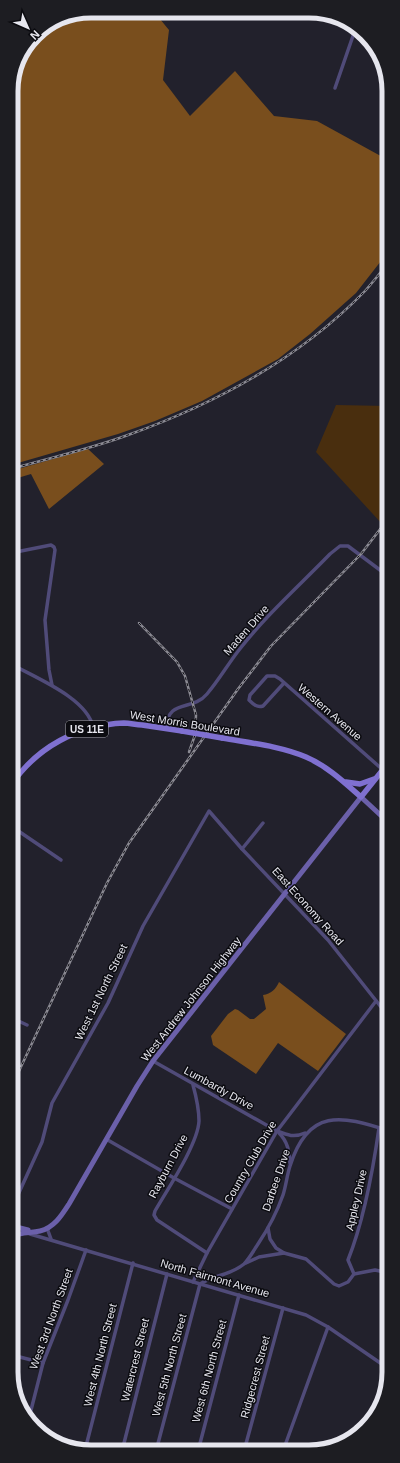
<svg xmlns="http://www.w3.org/2000/svg" width="400" height="1463" font-family="Helvetica,sans-serif">
	<rect width="100%" height="100%" fill="#22212c"/>
	<path fill="#492e0e" d="M 336,405 L 388,406 L 388,516 L 383,525 L 316,452 Z"/>
	<g fill="#794e1d">
		<path d="M 91,11 L 155,11 L 155,13 L 169,30 L 163,80 L 190,116 L 235,71 L 274,116 L 317,121 L 388,160 L 388,252 L 356,293 L 310,334 L 278,359 L 202,401 L 155,421 L 118,434 L 11,465 L 11,391 L 17,385 L 11,381 L 11,86 L 17,60 L 35,34 L 60,17 Z"/>
		<path d="M 88,449 L 104,464 L 49,509 L 31,474 L 11,480 L 11,471 Z"/>
		<path d="M 279,982 L 346,1034 L 318,1071 L 278,1043 L 256,1074 L 213,1045 L 211,1036 L 228,1014 L 235,1009 L 238,1010 L 250,1019 L 254,1019 L 266,1009 L 263,995 C 271,994 276,989 279,982 Z"/>
	</g>
	<g fill="none" stroke-linecap="round" stroke-linejoin="round">
		<g stroke="#504b79" stroke-width="3.5">
			<path d="M 335,88 L 355,30"/>
			<path d="M 11,553 L 51,545 L 54,547 L 55,550 L 45,620 L 49,670 L 52,685"/>
			<path d="M 11,664 C 36,678 87,698 93,727"/>
			<path d="M 284,683 L 263,706 C 257,708 253,704 249,700 L 250,695 L 267,676 L 275,676 L 280,679 L 383,770"/>
			<path d="M 166,728 C 168,698 192,712 207,694 C 219,680 228,664 239,650 C 266,615 300,585 330,554 L 340,546 L 348,546 L 388,576"/>
			<path d="M 11,826 L 61,860"/>
			<path d="M 242,849 L 263,823"/>
			<path d="M 12,1018 L 27,1025"/>
			<path d="M 153,1061 L 277,1131 C 287,1135 294,1138 305,1133"/>
			<path d="M 193,1085 C 196,1096 199,1109 199,1121 C 198,1144 167,1190 155,1211 L 154,1215 L 157,1220 L 207,1253"/>
			<path d="M 279,1133 C 288,1142 289,1151 290,1163"/>
			<path d="M 106,1139 L 174,1178 L 232,1209"/>
			<path d="M 12,1208 L 42,1142 L 52,1103 L 108,1003 L 143,926 L 209,811 L 242,849 L 328,940 L 389,1017"/>
			<path d="M 47,1228 L 51,1239"/>
			<path d="M 268,1228 L 270,1239 L 276,1248 L 284,1253 L 306,1259 L 334,1284 L 339,1286 L 348,1282 L 354,1274 L 375,1270 L 389,1273"/>
			<path d="M 30,1234 L 306,1315 L 328,1327 L 389,1369"/>
			<path d="M 246,1263 L 259,1257 L 284,1253"/>
			<path d="M 354,1274 L 348,1260 C 364,1220 373,1170 379,1128"/>
			<path d="M 193,1282 L 207,1253 L 277,1131 L 376,1001"/>
			<path d="M 200,1284 C 214,1275 231,1275 244,1264 C 249,1259 254,1250 258,1244 C 268,1229 277,1212 283,1195 C 286,1186 287,1175 290,1166 C 308,1108 341,1115 389,1131"/>
			<path d="M 12,1355 L 43,1363"/>
			<path d="M 29,1418 L 43,1363 L 68,1300 L 86,1250"/>
			<path d="M 368,1425 L 389,1372"/>
			<path d="M 66,1446 L 86,1450"/>
			<path d="M 85,1450 L 133,1263"/>
			<path d="M 122,1451 L 167,1274"/>
			<path d="M 156,1451 L 200,1284"/>
			<path d="M 198,1451 L 239,1295"/>
			<path d="M 244,1451 L 283,1308"/>
			<path d="M 283,1451 L 328,1327"/>
		</g>
		<g stroke="#6b60aa" stroke-width="5">
			<path d="M 12,1226 L 28,1230"/>
			<path d="M 12,1236 C 21,1232 30,1233 40,1231 C 54,1228 62,1215 69,1204 L 137,1086 L 153,1061 L 361,797 L 389,823"/>
		</g>
		<g stroke="#7f70d0" stroke-width="5.5">
			<path d="M 222,738 C 250,743 280,746 306,757 C 327,766 344,782 361,797 L 389,762"/>
			<path d="M 346,782 L 360,784 L 374,779"/>
			<path d="M 11,785 C 37,747 78,725 124,723 C 130,723 136,725 142,725 C 155,727 169,729 182,731"/>
		</g>
		<defs>
			<g id="rail">
				<path d="M 11,469 C 50,458 90,449 128,435 C 215,404 300,358 365,291 C 373,282 381,272 388,263"/>
				<path d="M 139,623 L 177,662 L 185,676 L 196,715 L 195,735 L 189,752"/>
				<path d="M 12,1086 L 107,883 L 129,843 L 238,689 L 271,646 L 361,554 L 388,519"/>
			</g>
		</defs>
		<use href="#rail" stroke="#8b8a93" stroke-width="2.5"/>
		<use href="#rail" stroke="#0b0b10" stroke-width="1" stroke-dasharray="3" stroke-linecap="butt"/>
		<path stroke="#7f70d0" stroke-width="5.5" d="M 182,731 L 222,738"/>
	</g>
	<g text-anchor="middle" stroke-width="3" stroke-linejoin="round" paint-order="stroke">
		<rect fill="#0b0b10" stroke="#a4a4ab" stroke-width="1" x="66" y="721" width="42" height="16" rx="3"/>
		<g font-size="10" font-weight="bold" fill="#e6e6ee">
			<text x="87" y="733">US 11E</text>
		</g>
		<g font-size="11" fill="#e6e6ee" stroke="#0b0b10">
			<text transform="translate(246 630) rotate(-49)" y="4">Maden Drive</text>
			<text transform="translate(330 712) rotate(41)" y="4">Western Avenue</text>
			<text transform="translate(185 723) rotate(9)" y="4">West Morris Boulevard</text>
			<text transform="translate(308 906) rotate(48)" y="4">East Economy Road</text>
			<text transform="translate(101 992) rotate(-64)" y="4">West 1st North Street</text>
			<text transform="translate(191 999) rotate(-52)" y="4">West Andrew Johnson Highway</text>
			<text transform="translate(219 1088) rotate(29)" y="4">Lumbardy Drive</text>
			<text transform="translate(250 1162) rotate(-60)" y="4">Country Club Drive</text>
			<text transform="translate(168 1166) rotate(-62)" y="4">Rayburn Drive</text>
			<text transform="translate(276 1180) rotate(-71)" y="4">Darbee Drive</text>
			<text transform="translate(356 1200) rotate(-77)" y="4">Appley Drive</text>
			<text transform="translate(215 1278) rotate(16)" y="4">North Fairmont Avenue</text>
			<text transform="translate(51 1319) rotate(-70)" y="4">West 3rd North Street</text>
			<text transform="translate(100 1355) rotate(-76)" y="4">West 4th North Street</text>
			<text transform="translate(135 1360) rotate(-76)" y="4">Watercrest Street</text>
			<text transform="translate(169 1365) rotate(-75)" y="4">West 5th North Street</text>
			<text transform="translate(209 1371) rotate(-75)" y="4">West 6th North Street</text>
			<text transform="translate(255 1377) rotate(-75)" y="4">Ridgecrest Street</text>
		</g>
	</g>
	<path d="M0 0H400V1463H0ZM91 18H309A73 73 0 0 1 382 91V1372A73 73 0 0 1 309 1445H91A73 73 0 0 1 18 1372V91A73 73 0 0 1 91 18Z" fill="#1d1d22" fill-rule="evenodd"/>
	<path fill="none" stroke="#e6e6ee" stroke-width="5" d="M91 18H309A73 73 0 0 1 382 91V1372A73 73 0 0 1 309 1445H91A73 73 0 0 1 18 1372V91A73 73 0 0 1 91 18Z"/>
	<g transform="translate(28 28) rotate(135)" stroke="#0b0b10" stroke-width="3" paint-order="stroke">
	<path d="M0-3L7 15L0 10L-7 15Z" fill="#e6e6ee"/>
	<text y="-6" font-size="11" font-weight="bold" text-anchor="middle" fill="#e6e6ee">N</text>
	</g>
</svg>
